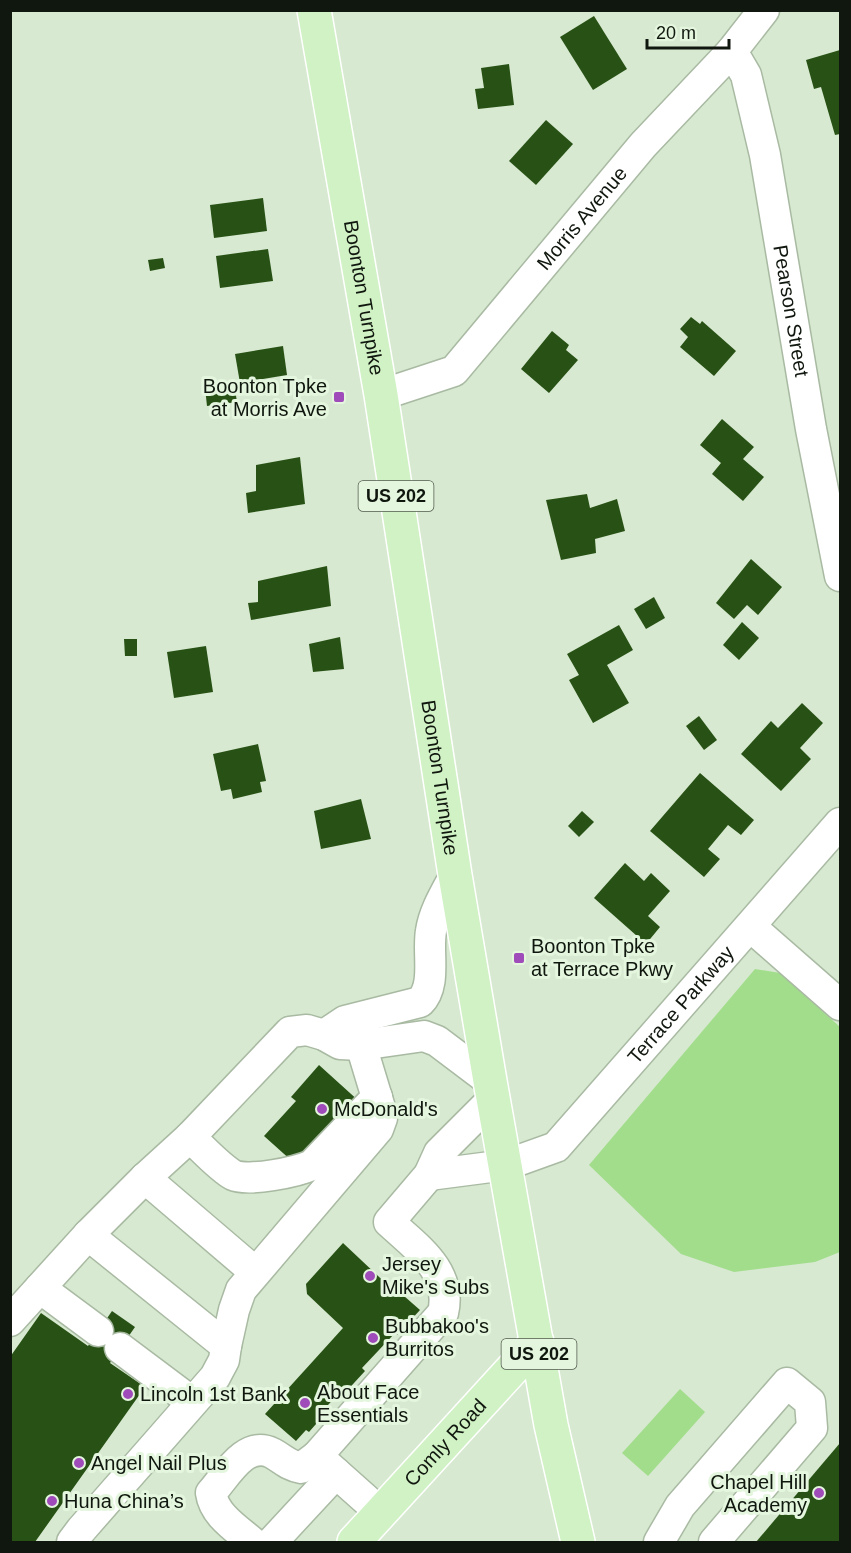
<svg xmlns="http://www.w3.org/2000/svg" width="851" height="1553" font-family="Arial,sans-serif">
	<rect width="100%" height="100%" fill="#d7e9d0"/>
	<g fill="#a2dd8c">
		<path d="M 755,969 L 780,973 L 840,1027 L 840,1252 L 815,1262 L 734,1272 L 681,1254 L 589,1165 Z"/>
		<path d="M 680,1389 L 705,1412 L 648,1476 L 622,1453 Z"/>
	</g>
	<g fill="#285215">
		<path d="M 594,16 L 627,69 L 593,90 L 560,37 Z"/>
		<path d="M 840,50 L 840,134 L 835,135 L 821,87 L 814,89 L 806,60 Z"/>
		<path d="M 509,64 L 514,105 L 478,109 L 475,89 L 484,88 L 481,68 Z"/>
		<path d="M 546,120 L 573,144 L 536,185 L 509,161 Z"/>
		<path d="M 263,198 L 267,231 L 214,238 L 210,205 Z"/>
		<path d="M 268,249 L 273,281 L 220,288 L 216,256 Z"/>
		<path d="M 163,258 L 165,268 L 150,271 L 148,260 Z"/>
		<path d="M 691,317 L 700,324 L 702,321 L 736,351 L 714,376 L 680,347 L 688,337 L 680,329 Z"/>
		<path d="M 552,331 L 569,345 L 566,350 L 578,360 L 549,393 L 521,369 Z"/>
		<path d="M 283,346 L 287,375 L 240,383 L 235,354 Z"/>
		<path d="M 234,383 L 237,402 L 207,406 L 205,388 Z"/>
		<path d="M 722,419 L 754,447 L 743,459 L 764,477 L 743,501 L 712,474 L 721,463 L 700,445 Z"/>
		<path d="M 300,457 L 305,504 L 248,513 L 246,493 L 256,491 L 256,465 Z"/>
		<path d="M 587,494 L 590,508 L 617,499 L 625,531 L 595,539 L 596,553 L 561,560 L 546,500 Z"/>
		<path d="M 751,559 L 782,587 L 758,615 L 747,605 L 734,619 L 716,603 Z"/>
		<path d="M 327,566 L 331,606 L 251,620 L 248,603 L 258,602 L 258,581 Z"/>
		<path d="M 654,597 L 665,618 L 646,629 L 634,609 Z"/>
		<path d="M 742,622 L 759,638 L 739,660 L 723,645 Z"/>
		<path d="M 619,625 L 633,650 L 607,665 L 629,703 L 593,723 L 569,680 L 579,675 L 567,654 Z"/>
		<path d="M 340,637 L 344,669 L 313,672 L 309,644 Z"/>
		<path d="M 124,639 L 137,639 L 137,656 L 125,656 Z"/>
		<path d="M 206,646 L 213,692 L 174,698 L 167,652 Z"/>
		<path d="M 802,703 L 823,723 L 800,748 L 811,759 L 781,791 L 741,754 L 771,721 L 778,728 Z"/>
		<path d="M 699,716 L 717,740 L 704,750 L 686,726 Z"/>
		<path d="M 258,744 L 266,781 L 260,782 L 262,792 L 233,799 L 231,789 L 221,791 L 213,754 Z"/>
		<path d="M 700,773 L 754,820 L 741,835 L 728,825 L 708,849 L 720,859 L 704,877 L 650,831 Z"/>
		<path d="M 361,799 L 371,839 L 321,849 L 314,811 Z"/>
		<path d="M 582,811 L 594,822 L 579,837 L 568,826 Z"/>
		<path d="M 625,863 L 644,881 L 651,873 L 670,891 L 648,916 L 660,927 L 646,944 L 594,898 Z"/>
		<path d="M 319,1065 L 361,1103 L 293,1162 L 264,1136 L 296,1101 L 291,1097 Z"/>
		<path d="M 343,1243 L 394,1291 L 396,1289 L 420,1310 L 397,1335 L 395,1333 L 362,1368 L 365,1371 L 343,1395 L 340,1392 L 328,1405 L 331,1407 L 309,1432 L 306,1430 L 296,1441 L 265,1414 L 343,1328 L 307,1294 L 306,1284 Z"/>
		<path d="M 112,1311 L 135,1327 L 110,1363 L 145,1387 L 35,1542 L 10,1542 L 10,1357 L 41,1313 L 88,1346 Z"/>
		<path d="M 840,1443 L 840,1542 L 756,1542 Z"/>
	</g>
	<g fill="none" stroke-linecap="round" stroke-linejoin="round">
		<defs>
			<g id="minor">
				<path id="s1" d="M 732,51 L 746,75 L 765,155 L 811,429 L 840,576"/>
				<path id="s2" d="M 381,395 L 454,371 L 643,145 L 732,51 L 764,10"/>
				<path d="M 751,927 L 840,1005"/>
				<path d="M 324,1035 L 345,1021 L 420,1002 C 437,985 427,953 431,931 C 434,911 446,892 455,875"/>
				<path d="M 190,1137 C 202,1148 219,1167 233,1175 C 248,1182 297,1172 312,1165 L 377,1097"/>
				<path id="s3" d="M 429,1175 L 506,1165 L 556,1147 L 840,823"/>
				<path d="M 145,1178 L 255,1272"/>
				<path d="M 40,1288 L 98,1331"/>
				<path d="M 10,1321 L 88,1235"/>
				<path d="M 226,1346 L 234,1310 L 241,1290 L 378,1129 L 382,1118 L 381,1111 L 361,1045"/>
				<path d="M 120,1348 L 192,1402"/>
				<path d="M 381,1513 L 317,1456 L 443,1313 C 453,1271 416,1247 389,1222 L 429,1175 L 439,1153 L 493,1099"/>
				<path d="M 72,1542 L 81,1530 L 215,1377 L 224,1360 L 226,1346 L 88,1235 L 145,1178 L 190,1137 L 290,1032 L 307,1030 L 324,1035 L 340,1044 L 361,1045 L 424,1036 L 437,1041 L 490,1081"/>
				<path d="M 252,1542 C 237,1529 214,1515 211,1493 C 227,1475 245,1440 272,1453 C 283,1459 289,1466 301,1468 L 317,1456"/>
				<path d="M 272,1542 L 336,1473"/>
				<path d="M 659,1542 L 680,1506 L 787,1383 L 810,1402 L 812,1428 L 714,1542"/>
			</g>
			<g id="major">
				<path id="s4" d="M 314,10 L 381,395 L 455,875 L 490,1081 L 551,1425 L 578,1542"/>
				<path id="s5" d="M 354,1542 L 537,1342"/>
			</g>
		</defs>
		<use href="#minor" stroke="#a9baa3" stroke-width="33"/>
		<use href="#major" stroke="#fff" stroke-width="36"/>
		<use href="#minor" stroke="#fff" stroke-width="30"/>
		<use href="#major" stroke="#d1f2c5" stroke-width="33"/>
	</g>
	<g fill="#9f4bb9" stroke="#e4f6de" stroke-width="2">
		<rect x="333" y="391" width="12" height="12" rx="3"/>
		<rect x="513" y="952" width="12" height="12" rx="3"/>
		<circle cx="322" cy="1109" r="6"/>
		<circle cx="370" cy="1276" r="6"/>
		<circle cx="373" cy="1338" r="6"/>
		<circle cx="128" cy="1394" r="6"/>
		<circle cx="305" cy="1403" r="6"/>
		<circle cx="79" cy="1463" r="6"/>
		<circle cx="819" cy="1493" r="6"/>
		<circle cx="52" cy="1501" r="6"/>
	</g>
	<g text-anchor="middle" stroke-width="6" stroke-linejoin="round" paint-order="stroke">
		<g fill="#e4f6de" stroke="#505a4c" stroke-width="1.5">
			<rect x="358.5" y="481" width="75" height="30" rx="4.5"/>
			<rect x="501.5" y="1339" width="75" height="30" rx="4.5"/>
		</g>
		<g font-size="18" font-weight="bold" fill="#10170e">
			<text x="396" y="502">US 202</text>
			<text x="539" y="1360">US 202</text>
		</g>
		<g font-size="20" fill="#10170e" stroke="#e4f6de">
			<text dy="7" stroke="none"><textPath href="#s2" startOffset="276">Morris Avenue</textPath></text>
			<text dy="7" stroke="none"><textPath href="#s4" startOffset="292">Boonton Turnpike</textPath></text>
			<text dy="7" stroke="none"><textPath href="#s1" startOffset="268">Pearson Street</textPath></text>
			<text dy="7" stroke="none"><textPath href="#s4" startOffset="778">Boonton Turnpike</textPath></text>
			<text dy="7" stroke="none"><textPath href="#s3" startOffset="320">Terrace Parkway</textPath></text>
			<text dy="7" stroke="none"><textPath href="#s5" startOffset="135">Comly Road</textPath></text>
		</g>
		<g font-size="20" fill="#10170e" stroke="#e4f6de" text-anchor="start">
			<text x="327" y="393" text-anchor="end">Boonton Tpke<tspan x="327" dy="23">at Morris Ave</tspan></text>
			<text x="531" y="953">Boonton Tpke<tspan x="531" dy="23">at Terrace Pkwy</tspan></text>
			<text x="334" y="1116">McDonald's</text>
			<text x="382" y="1271">Jersey<tspan x="382" dy="23">Mike's Subs</tspan></text>
			<text x="385" y="1333">Bubbakoo's<tspan x="385" dy="23">Burritos</tspan></text>
			<text x="317" y="1399">About Face<tspan x="317" dy="23">Essentials</tspan></text>
			<text x="140" y="1401">Lincoln 1st Bank</text>
			<text x="91" y="1470">Angel Nail Plus</text>
			<text x="807" y="1489" text-anchor="end">Chapel Hill<tspan x="807" dy="23">Academy</tspan></text>
			<text x="64" y="1508">Huna China’s</text>
		</g>
	</g>
	<rect width="851" height="1553" fill="none" stroke="#10170e" stroke-width="24"/>
	<path d="M647 39v9h82v-9" fill="none" stroke="#10170e" stroke-width="3"/>
	<text x="656" y="39" font-size="18" fill="#10170e" stroke="#e4f6de" stroke-width="4.5" paint-order="stroke">20 m</text>
</svg>
